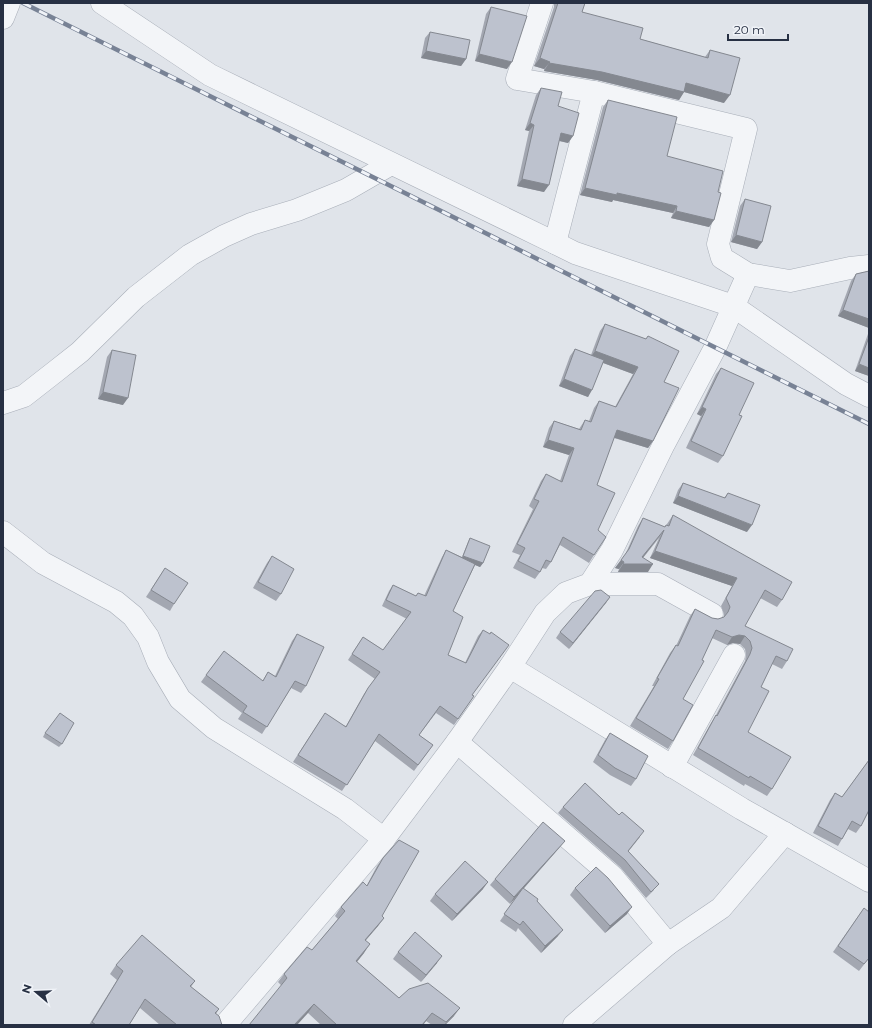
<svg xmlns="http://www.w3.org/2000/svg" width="872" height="1028" font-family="Montserrat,sans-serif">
	<rect width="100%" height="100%" fill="#e0e4ea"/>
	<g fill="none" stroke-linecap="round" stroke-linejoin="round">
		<defs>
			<g id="minor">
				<path d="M 102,3 L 210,75 L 555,243 L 575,253 L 733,306 L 846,384 L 869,396"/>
				<path d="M 542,3 L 517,79 L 594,92"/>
				<path d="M 3,18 L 9,3"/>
				<path d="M 555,243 L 594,92 L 746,129 L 718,244 L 722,258 L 748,274 L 790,281 L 850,268 L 869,266"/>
				<path d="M 3,403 L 24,396 L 56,371 L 80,352 L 136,297 L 190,255 L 224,236 L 251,224 L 297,210 L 346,190 L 391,164"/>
				<path d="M 3,532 L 43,563 L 116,602 L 133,616 L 148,637 L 158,662 L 180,699 L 214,728 L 345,809 L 384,839"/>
				<path d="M 590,584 L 658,584 L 712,614"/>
				<path d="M 510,667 L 742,809 L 869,881"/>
				<path d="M 457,742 L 612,876 L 668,944"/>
				<path d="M 672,767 L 734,655"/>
				<path d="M 225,1025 L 384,839 L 457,742 L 510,667 L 545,613 L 566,593 L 590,584 L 612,550 L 664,444 L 715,348 L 748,274"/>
				<path d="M 574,1025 L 668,944 L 721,908 L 785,833"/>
			</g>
		</defs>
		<use href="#minor" stroke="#a8aeb8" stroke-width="23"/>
		<use href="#minor" stroke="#f3f5f8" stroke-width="22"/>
		<defs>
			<path id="rail" d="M 23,3 L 869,424"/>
		</defs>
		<use href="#rail" stroke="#788295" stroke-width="4.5"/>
		<use href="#rail" stroke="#f0f3f8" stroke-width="3" stroke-dasharray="9" stroke-linecap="butt"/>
	</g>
	<g fill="#a3a7b1">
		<path d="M 554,3 L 585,3 L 582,12 L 640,39 L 705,57 L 710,50 L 724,103 L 684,92 L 679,100 L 597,80 L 544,71 L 544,69 L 534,66 L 554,7 Z"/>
		<path d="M 491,7 L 507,69 L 475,61 L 486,14 Z"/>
		<path d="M 430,32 L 466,59 L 461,66 L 421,58 L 425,38 Z"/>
		<path d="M 541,88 L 558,106 L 573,136 L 568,143 L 559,141 L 544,192 L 517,186 L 529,131 L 525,130 L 536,95 Z"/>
		<path d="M 608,100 L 667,156 L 718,192 L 714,220 L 709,227 L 671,218 L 673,213 L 613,200 L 612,202 L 580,195 L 603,107 Z"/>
		<path d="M 745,199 L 762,242 L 757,249 L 731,242 L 740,206 Z"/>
		<path d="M 869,271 L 869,328 L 838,316 L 851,281 L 856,274 Z"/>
		<path d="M 605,324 L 646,339 L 648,336 L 664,382 L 653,441 L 648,448 L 614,438 L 597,485 L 598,530 L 594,555 L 589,563 L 560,545 L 551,562 L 546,569 L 542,568 L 540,572 L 535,579 L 513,568 L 520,555 L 512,552 L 533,509 L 529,506 L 541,481 L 546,474 L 560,481 L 569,455 L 543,447 L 549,428 L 554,421 L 579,429 L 585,420 L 589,421 L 594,408 L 599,401 L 615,407 L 633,374 L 603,363 L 588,397 L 559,386 L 570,356 L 575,349 L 591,355 L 600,331 Z"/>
		<path d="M 869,331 L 869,376 L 855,371 Z"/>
		<path d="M 112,350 L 123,405 L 98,399 L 107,357 Z"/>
		<path d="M 721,368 L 739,415 L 723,456 L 718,463 L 686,448 L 701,416 L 697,414 L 716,374 Z"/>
		<path d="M 683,483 L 724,498 L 728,493 L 747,532 L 673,503 L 678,490 Z"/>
		<path d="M 673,515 L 782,600 L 777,607 L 760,598 L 745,626 L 787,661 L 782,669 L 772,664 L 761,687 L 748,732 L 772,789 L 767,796 L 745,784 L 744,786 L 693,755 L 711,723 L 716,715 L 745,661 L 746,655 L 745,649 L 740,644 L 733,643 L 727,645 L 712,638 L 683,699 L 673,741 L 668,749 L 630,726 L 654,686 L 652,686 L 670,653 L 676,645 L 676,646 L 690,616 L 695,609 L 712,618 L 718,619 L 724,617 L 724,614 L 721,606 L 732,586 L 650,558 L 659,538 L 643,558 L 648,572 L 618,572 L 619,569 L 615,568 L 625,555 L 638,526 L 643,518 L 665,527 Z"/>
		<path d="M 470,538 L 483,563 L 480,567 L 475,565 L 453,611 L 448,655 L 465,663 L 478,636 L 483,630 L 472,695 L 474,696 L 454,725 L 436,713 L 419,735 L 433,745 L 414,771 L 375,741 L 342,791 L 293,762 L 321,719 L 346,726 L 364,694 L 375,679 L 348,660 L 363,637 L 383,650 L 407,619 L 382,606 L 389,591 L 393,585 L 416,596 L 418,593 L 424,596 L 442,557 L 446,550 L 462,557 L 468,542 Z"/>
		<path d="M 272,556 L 281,594 L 276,601 L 253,588 L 267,563 Z"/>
		<path d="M 165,568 L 174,604 L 170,611 L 146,597 Z"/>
		<path d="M 610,597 L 569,649 L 556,638 L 560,632 Z"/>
		<path d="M 297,634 L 306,686 L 301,693 L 291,688 L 262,734 L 238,719 L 242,713 L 201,682 L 206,675 L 263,680 L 268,672 L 275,676 L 292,641 Z"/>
		<path d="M 45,733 L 62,744 L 59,747 L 43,737 Z"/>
		<path d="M 610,733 L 636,779 L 631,786 L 610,775 L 593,762 L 605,740 Z"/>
		<path d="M 869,760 L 869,814 L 868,813 L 861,826 L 856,833 L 848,829 L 842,839 L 838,846 L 813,833 L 830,800 L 835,793 L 842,797 Z"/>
		<path d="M 563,807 L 640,837 L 628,852 L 654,890 L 646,898 L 620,867 L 558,813 Z"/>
		<path d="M 560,847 L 523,889 L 537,901 L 558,936 L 541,953 L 518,928 L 516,932 L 500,921 L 519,893 L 510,904 L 490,885 L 495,879 Z"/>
		<path d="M 383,858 L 382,916 L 384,918 L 378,926 L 366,940 L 364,953 L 357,962 L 399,998 L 454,1016 L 445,1025 L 432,1025 L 426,1021 L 423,1025 L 321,1025 L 308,1013 L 278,982 L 284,974 L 312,950 L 338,919 L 335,916 L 341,907 L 367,885 L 377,866 Z"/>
		<path d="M 575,888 L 627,914 L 605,933 L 570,895 Z"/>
		<path d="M 483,889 L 452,921 L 430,901 L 435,894 Z"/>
		<path d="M 864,908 L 869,958 L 859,971 L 833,952 Z"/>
		<path d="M 398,952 L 437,963 L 421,982 L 393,959 Z"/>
		<path d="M 116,965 L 195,981 L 191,987 L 219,1009 L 216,1014 L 222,1025 L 160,1025 L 140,1008 L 129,1025 L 89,1025 L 117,980 L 110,974 Z"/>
	</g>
	<g fill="#848890">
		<path d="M 426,51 L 466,59 L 461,66 L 421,58 Z"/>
		<path d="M 479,54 L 512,62 L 507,69 L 475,61 Z"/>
		<path d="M 540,58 L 550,62 L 544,69 L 534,66 Z"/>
		<path d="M 549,63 L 686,83 L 730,95 L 724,103 L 684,92 L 679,100 L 597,80 L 544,71 Z"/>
		<path d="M 530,123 L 534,125 L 529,131 L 525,130 Z"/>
		<path d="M 561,133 L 573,136 L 568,143 L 556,140 Z"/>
		<path d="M 522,179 L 549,185 L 544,192 L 517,186 Z"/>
		<path d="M 585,188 L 617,193 L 677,206 L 673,213 L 613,200 L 612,202 L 580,195 Z"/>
		<path d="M 676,211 L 714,220 L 709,227 L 671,218 Z"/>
		<path d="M 736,235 L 762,242 L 757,249 L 731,242 Z"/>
		<path d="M 843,310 L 869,319 L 869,328 L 838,316 Z"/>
		<path d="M 595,351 L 638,367 L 633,374 L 590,358 Z"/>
		<path d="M 859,364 L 869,368 L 869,376 L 855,371 Z"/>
		<path d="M 564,379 L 592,390 L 588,397 L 559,386 Z"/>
		<path d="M 103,392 L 128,398 L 123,405 L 98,399 Z"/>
		<path d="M 702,407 L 706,409 L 701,416 L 697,414 Z"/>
		<path d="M 617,430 L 653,441 L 648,448 L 612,437 Z"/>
		<path d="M 548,440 L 574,448 L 569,455 L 543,447 Z"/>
		<path d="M 678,496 L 752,525 L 747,532 L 673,503 Z"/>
		<path d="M 664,530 L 638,564 L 653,564 L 648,572 L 618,572 L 623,564 L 642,557 Z"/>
		<path d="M 655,551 L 737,578 L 732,586 L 650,558 Z"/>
		<path d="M 463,556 L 483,563 L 480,567 L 461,559 Z"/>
		<path d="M 621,560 L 624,562 L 619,569 L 615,568 Z"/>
		<path d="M 610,597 L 606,603 L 569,649 L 573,643 Z"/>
		<path d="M 739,635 L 745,636 L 740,644 L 733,643 L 727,645 L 732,637 Z"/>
		<path d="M 565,841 L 560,847 L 510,904 L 514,897 Z"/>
		<path d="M 488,882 L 483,889 L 452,921 L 457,914 Z"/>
		<path d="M 632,907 L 627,914 L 605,933 L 610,926 Z"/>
		<path d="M 384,918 L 378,926 L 359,948 L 365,940 Z"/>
		<path d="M 563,930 L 558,936 L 541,953 L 545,946 Z"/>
		<path d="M 370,944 L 364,953 L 350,970 L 356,961 Z"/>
		<path d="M 442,956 L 437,963 L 421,982 L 426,975 Z"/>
		<path d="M 314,1004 L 308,1013 L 297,1025 L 294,1025 Z"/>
		<path d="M 460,1008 L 454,1016 L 445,1025 L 444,1025 Z"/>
		<path d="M 432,1013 L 423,1025 L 422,1025 Z"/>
	</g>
	<g fill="#bdc2ce" stroke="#848890">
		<path d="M 558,3 L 585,3 L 582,12 L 643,28 L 640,39 L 708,58 L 710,50 L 740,58 L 730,95 L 686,83 L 684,92 L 602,72 L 549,63 L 550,62 L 540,58 Z"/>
		<path d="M 491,7 L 527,16 L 512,62 L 479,54 Z"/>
		<path d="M 430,32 L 470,40 L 466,59 L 426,51 Z"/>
		<path d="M 541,88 L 562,92 L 558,106 L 579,113 L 573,136 L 561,133 L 549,185 L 522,179 L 534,125 L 530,123 Z"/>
		<path d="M 608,100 L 677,117 L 667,156 L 723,171 L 718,192 L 721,193 L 714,220 L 676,211 L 677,206 L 617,193 L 617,195 L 585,188 Z"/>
		<path d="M 745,199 L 771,206 L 762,242 L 736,235 Z"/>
		<path d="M 869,271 L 869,319 L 843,310 L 856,274 Z"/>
		<path d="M 605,324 L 646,339 L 648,336 L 679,351 L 664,382 L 679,388 L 653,441 L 617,430 L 597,485 L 615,493 L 598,530 L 606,537 L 594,555 L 563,537 L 551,562 L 546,560 L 540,572 L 518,561 L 525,548 L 517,544 L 539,501 L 534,499 L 546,474 L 562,482 L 574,448 L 548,440 L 554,421 L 581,430 L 585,420 L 591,422 L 599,401 L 616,407 L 638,367 L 595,351 Z"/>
		<path d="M 869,337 L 869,368 L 859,364 Z"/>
		<path d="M 575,349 L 604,360 L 592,390 L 564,379 Z"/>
		<path d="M 112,350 L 136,355 L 128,398 L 103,392 Z"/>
		<path d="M 721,368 L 754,383 L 739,415 L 742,416 L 723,456 L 691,441 L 706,409 L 702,407 Z"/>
		<path d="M 683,483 L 725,498 L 728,493 L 760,505 L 752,525 L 678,496 Z"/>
		<path d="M 673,515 L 792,582 L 782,600 L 765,590 L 745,626 L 793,649 L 787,661 L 776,656 L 761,687 L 769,691 L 748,732 L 791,757 L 772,789 L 750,776 L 749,778 L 698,748 L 716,715 L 717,716 L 750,654 L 752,648 L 750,641 L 745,636 L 739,635 L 732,637 L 716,630 L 702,660 L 704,661 L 683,699 L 693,705 L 673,741 L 636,718 L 659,679 L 657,678 L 676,645 L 678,646 L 695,609 L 712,618 L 718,619 L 724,617 L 728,612 L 730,607 L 726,598 L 737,578 L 655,551 L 664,530 L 642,557 L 653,564 L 623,564 L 624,562 L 621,560 L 629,549 L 643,518 L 665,527 L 666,525 L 669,526 Z"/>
		<path d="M 470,538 L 490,546 L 483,563 L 463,556 Z"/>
		<path d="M 446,550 L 475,564 L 453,611 L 463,617 L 448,655 L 466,663 L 483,630 L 490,634 L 491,632 L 509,645 L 472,695 L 474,696 L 458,719 L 440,706 L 419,735 L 433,745 L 418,765 L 379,734 L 347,785 L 298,755 L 325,713 L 346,727 L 368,688 L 380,672 L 352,654 L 363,637 L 383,650 L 411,612 L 386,600 L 393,585 L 416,596 L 418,593 L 426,596 Z"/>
		<path d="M 272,556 L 294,569 L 281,594 L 258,582 Z"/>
		<path d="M 165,568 L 188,583 L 174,604 L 151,590 Z"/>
		<path d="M 601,590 L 610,597 L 573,643 L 560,632 L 595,591 Z"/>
		<path d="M 297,634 L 324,647 L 306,686 L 295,681 L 267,727 L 243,712 L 247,706 L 206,675 L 224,651 L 263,681 L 268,672 L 276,677 Z"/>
		<path d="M 60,713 L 74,723 L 62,744 L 45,733 Z"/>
		<path d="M 610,733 L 648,756 L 636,779 L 615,768 L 598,755 Z"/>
		<path d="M 869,760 L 869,810 L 861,826 L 852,821 L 842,839 L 818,826 L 835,793 L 842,797 Z"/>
		<path d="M 585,783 L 619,815 L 622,812 L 644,831 L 628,851 L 659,884 L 651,892 L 625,860 L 563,807 Z"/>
		<path d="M 543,822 L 565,841 L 514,897 L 495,879 Z"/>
		<path d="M 399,840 L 419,851 L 382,916 L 384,918 L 365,940 L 370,944 L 356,961 L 399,998 L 409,989 L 428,983 L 460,1008 L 446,1022 L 432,1013 L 422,1025 L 337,1025 L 314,1004 L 294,1025 L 249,1025 L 287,978 L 284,974 L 307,947 L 312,950 L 345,911 L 341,907 L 363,882 L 367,886 L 383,858 Z"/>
		<path d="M 465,861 L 488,882 L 457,914 L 435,894 Z"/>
		<path d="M 596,867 L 608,878 L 632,907 L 610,926 L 575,888 Z"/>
		<path d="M 523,888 L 538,899 L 537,901 L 563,930 L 545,946 L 523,921 L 520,925 L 504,914 Z"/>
		<path d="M 864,908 L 869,912 L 869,958 L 864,964 L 838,946 Z"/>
		<path d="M 415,932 L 442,956 L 426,975 L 398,952 Z"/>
		<path d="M 142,935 L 195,981 L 190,986 L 219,1009 L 215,1013 L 219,1016 L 222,1025 L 177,1025 L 145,999 L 129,1025 L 96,1025 L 92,1022 L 123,971 L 116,965 Z"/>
	</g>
	<rect width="872" height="1028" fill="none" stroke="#273043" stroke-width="8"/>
	<g transform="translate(36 992) rotate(289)" stroke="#f0f3f8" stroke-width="3" paint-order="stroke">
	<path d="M0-3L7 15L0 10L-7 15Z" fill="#273043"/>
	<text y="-6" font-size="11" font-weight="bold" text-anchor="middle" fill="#273043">N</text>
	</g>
	<path d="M728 34v6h60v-6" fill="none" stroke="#273043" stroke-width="2"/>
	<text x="734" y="34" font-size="12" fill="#273043" stroke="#f0f3f8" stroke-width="3" paint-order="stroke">20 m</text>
</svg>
